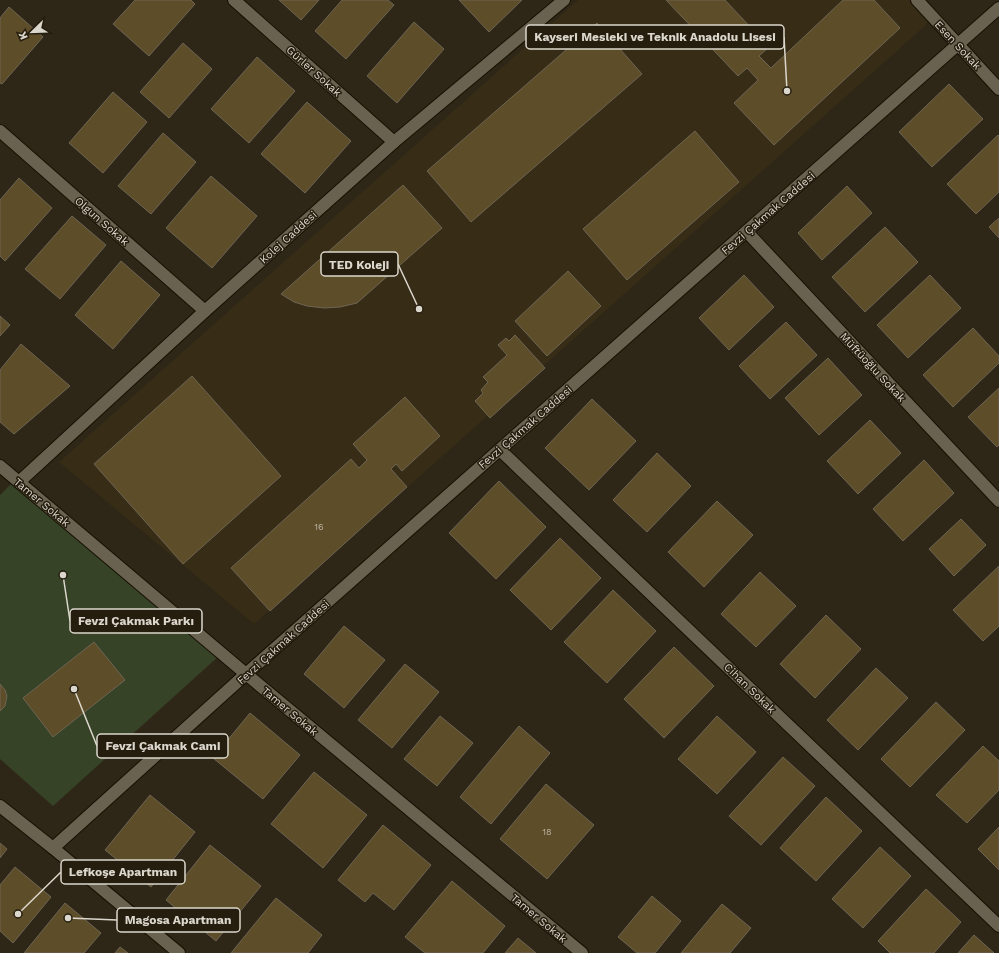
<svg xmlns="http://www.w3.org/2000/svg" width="999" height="953" font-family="'Work Sans',sans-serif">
	<rect width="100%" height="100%" fill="#2e2717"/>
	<path fill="#372c16" d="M 578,0 L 912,0 L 928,21 L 926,25 L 254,624 L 59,462 Z"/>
	<path fill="#364327" d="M 15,480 L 220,655 L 53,806 L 0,759 L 0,495 Z"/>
	<g fill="#5d4d29" stroke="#6e6554">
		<path d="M 135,0 L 191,0 L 195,4 L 149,56 L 113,24 Z"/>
		<path d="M 279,0 L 319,0 L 301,20 Z"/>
		<path d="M 342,0 L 388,0 L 394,5 L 346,59 L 315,31 Z"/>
		<path d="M 459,0 L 522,0 L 489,32 Z"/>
		<path d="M 666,0 L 725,0 L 769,47 L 759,56 L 771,68 L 843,0 L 874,0 L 900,28 L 774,145 L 734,103 L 758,80 L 747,68 L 738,76 Z"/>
		<path d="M 9,7 L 43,37 L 2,84 L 0,83 L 0,18 Z"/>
		<path d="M 414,22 L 444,49 L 397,103 L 367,76 Z"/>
		<path d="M 597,23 L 642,74 L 471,222 L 427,171 Z"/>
		<path d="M 183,43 L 212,69 L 169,118 L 140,92 Z"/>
		<path d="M 257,57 L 295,91 L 249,143 L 211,109 Z"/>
		<path d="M 949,84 L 983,119 L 932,167 L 899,132 Z"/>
		<path d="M 113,92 L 147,122 L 103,173 L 69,143 Z"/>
		<path d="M 307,102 L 351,141 L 305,193 L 261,154 Z"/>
		<path d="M 695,131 L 739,182 L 627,280 L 583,229 Z"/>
		<path d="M 163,133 L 196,162 L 151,214 L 118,186 Z"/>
		<path d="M 998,135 L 999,136 L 999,192 L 976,214 L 947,184 Z"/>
		<path d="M 211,176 L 257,216 L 212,268 L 166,228 Z"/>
		<path d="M 19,178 L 52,208 L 5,261 L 0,256 L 0,200 Z"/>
		<path d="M 403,185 L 442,228 L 357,303 L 340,307 L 324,308 L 307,306 L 294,302 L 281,294 Z"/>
		<path d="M 847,186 L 872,213 L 822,260 L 798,233 Z"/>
		<path d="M 72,216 L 106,245 L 60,299 L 25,269 Z"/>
		<path d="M 999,218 L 999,238 L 989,227 Z"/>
		<path d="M 885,227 L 918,262 L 865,312 L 832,277 Z"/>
		<path d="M 121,261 L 160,295 L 113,349 L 75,315 Z"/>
		<path d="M 568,271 L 601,306 L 547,356 L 515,321 Z"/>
		<path d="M 744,275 L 774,307 L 729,350 L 699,318 Z"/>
		<path d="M 930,275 L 961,308 L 908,358 L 877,325 Z"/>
		<path d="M 0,316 L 10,325 L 0,336 Z"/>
		<path d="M 786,322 L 817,355 L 770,399 L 739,366 Z"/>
		<path d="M 973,328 L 999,356 L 999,363 L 953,407 L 923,375 Z"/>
		<path d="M 515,335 L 545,368 L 490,418 L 475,401 L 483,393 L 481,390 L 488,382 L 483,377 L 507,355 L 498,345 L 506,338 L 509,341 Z"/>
		<path d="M 21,344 L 70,386 L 14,434 L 0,422 L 0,370 Z"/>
		<path d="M 828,358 L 862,395 L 819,435 L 785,398 Z"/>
		<path d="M 192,376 L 281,476 L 183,564 L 94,464 Z"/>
		<path d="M 999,388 L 999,445 L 997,447 L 968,417 Z"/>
		<path d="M 405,397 L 440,436 L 402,471 L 396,464 L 391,469 L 407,487 L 270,611 L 231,568 L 351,459 L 359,468 L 367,460 L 353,444 Z"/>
		<path d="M 592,399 L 636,441 L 589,490 L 545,448 Z"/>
		<path d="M 870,420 L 901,453 L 858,494 L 827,461 Z"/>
		<path d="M 657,453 L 691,486 L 647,532 L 613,500 Z"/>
		<path d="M 924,460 L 954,493 L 903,541 L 873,509 Z"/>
		<path d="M 499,481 L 546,527 L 496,579 L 449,533 Z"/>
		<path d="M 717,501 L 753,535 L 704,587 L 668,552 Z"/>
		<path d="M 961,519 L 986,545 L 954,576 L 929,549 Z"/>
		<path d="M 560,538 L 601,578 L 551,630 L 510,590 Z"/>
		<path d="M 999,566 L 999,626 L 983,641 L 953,610 Z"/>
		<path d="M 760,572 L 796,606 L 756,647 L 721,614 Z"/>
		<path d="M 613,590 L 656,631 L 607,683 L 564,642 Z"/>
		<path d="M 826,615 L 861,649 L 815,698 L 780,664 Z"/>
		<path d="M 344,626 L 385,660 L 344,708 L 304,674 Z"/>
		<path d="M 94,642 L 125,680 L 53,737 L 23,698 Z"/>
		<path d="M 674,647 L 714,686 L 664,738 L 624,699 Z"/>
		<path d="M 405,664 L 439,692 L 392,748 L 358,720 Z"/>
		<path d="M 876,668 L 908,698 L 858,750 L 827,720 Z"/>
		<path d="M 0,684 L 5,690 L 7,696 L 5,706 L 0,711 Z"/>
		<path d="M 936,702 L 965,730 L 910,787 L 881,759 Z"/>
		<path d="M 250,713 L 300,755 L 263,799 L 213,758 Z"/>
		<path d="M 440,716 L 473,743 L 437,786 L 404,759 Z"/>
		<path d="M 717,716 L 756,752 L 717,794 L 678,759 Z"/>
		<path d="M 519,726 L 550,753 L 491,824 L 460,797 Z"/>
		<path d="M 983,746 L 999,761 L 999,790 L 967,823 L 936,795 Z"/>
		<path d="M 783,757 L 815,786 L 761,845 L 729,816 Z"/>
		<path d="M 314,772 L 367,815 L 323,868 L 271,824 Z"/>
		<path d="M 546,784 L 594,825 L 547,879 L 500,839 Z"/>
		<path d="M 150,795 L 195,832 L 151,887 L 105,850 Z"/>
		<path d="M 826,797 L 862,831 L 816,881 L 780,848 Z"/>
		<path d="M 383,825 L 431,865 L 394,910 L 373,893 L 365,902 L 338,880 Z"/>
		<path d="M 999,827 L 999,870 L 978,849 Z"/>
		<path d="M 0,843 L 7,849 L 0,858 Z"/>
		<path d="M 210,845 L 261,886 L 216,941 L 166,900 Z"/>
		<path d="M 880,847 L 911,876 L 863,928 L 832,899 Z"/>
		<path d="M 15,867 L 51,897 L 13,943 L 0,931 L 0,885 Z"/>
		<path d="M 452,881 L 505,926 L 483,953 L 425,953 L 405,937 Z"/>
		<path d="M 926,889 L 961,922 L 934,953 L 890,953 L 878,941 Z"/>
		<path d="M 652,896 L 681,921 L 655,953 L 637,953 L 618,937 Z"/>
		<path d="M 276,898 L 322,935 L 308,953 L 231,953 Z"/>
		<path d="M 65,903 L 101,933 L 84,953 L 24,953 Z"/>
		<path d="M 722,904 L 751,928 L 730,953 L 681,953 Z"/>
		<path d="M 974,935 L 994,953 L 958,953 Z"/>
		<path d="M 518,938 L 536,953 L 505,953 Z"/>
		<path d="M 120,947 L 128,953 L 115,953 Z"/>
	</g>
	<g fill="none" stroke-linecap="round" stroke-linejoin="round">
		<defs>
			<g id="street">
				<path d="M 234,0 L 394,142"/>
				<path d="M 917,0 L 999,89"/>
				<path d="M 0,131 L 205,311"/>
				<path d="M 747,232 L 999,501"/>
				<path d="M 500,450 L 999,926"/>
				<path d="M 0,466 L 246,674 L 582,953"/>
				<path d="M 19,482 L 205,311 L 394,142 L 564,0"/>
			</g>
			<g id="secondary">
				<path d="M 0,806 L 53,848 L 179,953"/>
				<path d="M 53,848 L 246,674 L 999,8"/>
			</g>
		</defs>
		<use href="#street" stroke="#171003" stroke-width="14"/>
		<use href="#secondary" stroke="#171003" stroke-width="14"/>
		<use href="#street" stroke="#6a6250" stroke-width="12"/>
		<use href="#secondary" stroke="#6a6250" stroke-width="12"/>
	</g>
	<g text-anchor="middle" stroke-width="3" stroke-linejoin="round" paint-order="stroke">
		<g font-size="9" fill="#bcb4a4">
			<text x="319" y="530">16</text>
			<text x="547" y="835">18</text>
		</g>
		<g font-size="11" fill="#dcd7cd" stroke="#251e0e">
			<text transform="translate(958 45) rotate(47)" y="4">Esen Sokak</text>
			<text transform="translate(314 71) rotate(42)" y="4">Gürler Sokak</text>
			<text transform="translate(768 213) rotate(-41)" y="4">Fevzi Çakmak Caddesi</text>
			<text transform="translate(102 221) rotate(41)" y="4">Olgun Sokak</text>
			<text transform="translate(288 237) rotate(-42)" y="4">Kolej Caddesi</text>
			<text transform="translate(873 367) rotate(47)" y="4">Müftüoğlu Sokak</text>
			<text transform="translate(525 427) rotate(-41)" y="4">Fevzi Çakmak Caddesi</text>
			<text transform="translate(42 502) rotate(40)" y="4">Tamer Sokak</text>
			<text transform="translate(283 642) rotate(-42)" y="4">Fevzi Çakmak Caddesi</text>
			<text transform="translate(750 688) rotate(44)" y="4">Cihan Sokak</text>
			<text transform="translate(290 711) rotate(40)" y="4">Tamer Sokak</text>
			<text transform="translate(539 918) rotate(40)" y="4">Tamer Sokak</text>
		</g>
	</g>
	<path fill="none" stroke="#dcd7cd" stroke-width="1.5" d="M787 91L784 37M419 309L398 264M63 575L70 621M74 689L97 746M18 914L61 872M68 918L117 920"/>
	<g fill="#dcd7cd" stroke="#251e0e" stroke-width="1.5">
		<circle cx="787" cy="91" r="4"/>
		<circle cx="419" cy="309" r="4"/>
		<circle cx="63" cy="575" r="4"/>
		<circle cx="74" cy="689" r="4"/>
		<circle cx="18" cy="914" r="4"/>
		<circle cx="68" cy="918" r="4"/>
	</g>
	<g fill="#251e0e" stroke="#dcd7cd" stroke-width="1.5">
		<rect x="526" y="25" width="258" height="24" rx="4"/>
		<rect x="321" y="252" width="77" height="24" rx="4"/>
		<rect x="70" y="609" width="132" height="24" rx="4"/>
		<rect x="97" y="734" width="131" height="24" rx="4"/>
		<rect x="61" y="860" width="124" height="24" rx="4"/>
		<rect x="117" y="908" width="123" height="24" rx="4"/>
	</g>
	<g font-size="12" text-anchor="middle" font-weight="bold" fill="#dcd7cd">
		<text x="655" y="41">Kayseri Mesleki ve Teknik Anadolu Lisesi</text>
		<text x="359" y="269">TED Koleji</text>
		<text x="136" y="625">Fevzi Çakmak Parkı</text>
		<text x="163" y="750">Fevzi Çakmak Cami</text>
		<text x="123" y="876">Lefkoşe Apartman</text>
		<text x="178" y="924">Magosa Apartman</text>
	</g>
	<g transform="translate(32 32) rotate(247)" stroke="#251e0e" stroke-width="3" paint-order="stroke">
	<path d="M0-3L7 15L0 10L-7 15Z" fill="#dcd7cd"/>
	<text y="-6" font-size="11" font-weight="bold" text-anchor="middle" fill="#dcd7cd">K</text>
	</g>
</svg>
